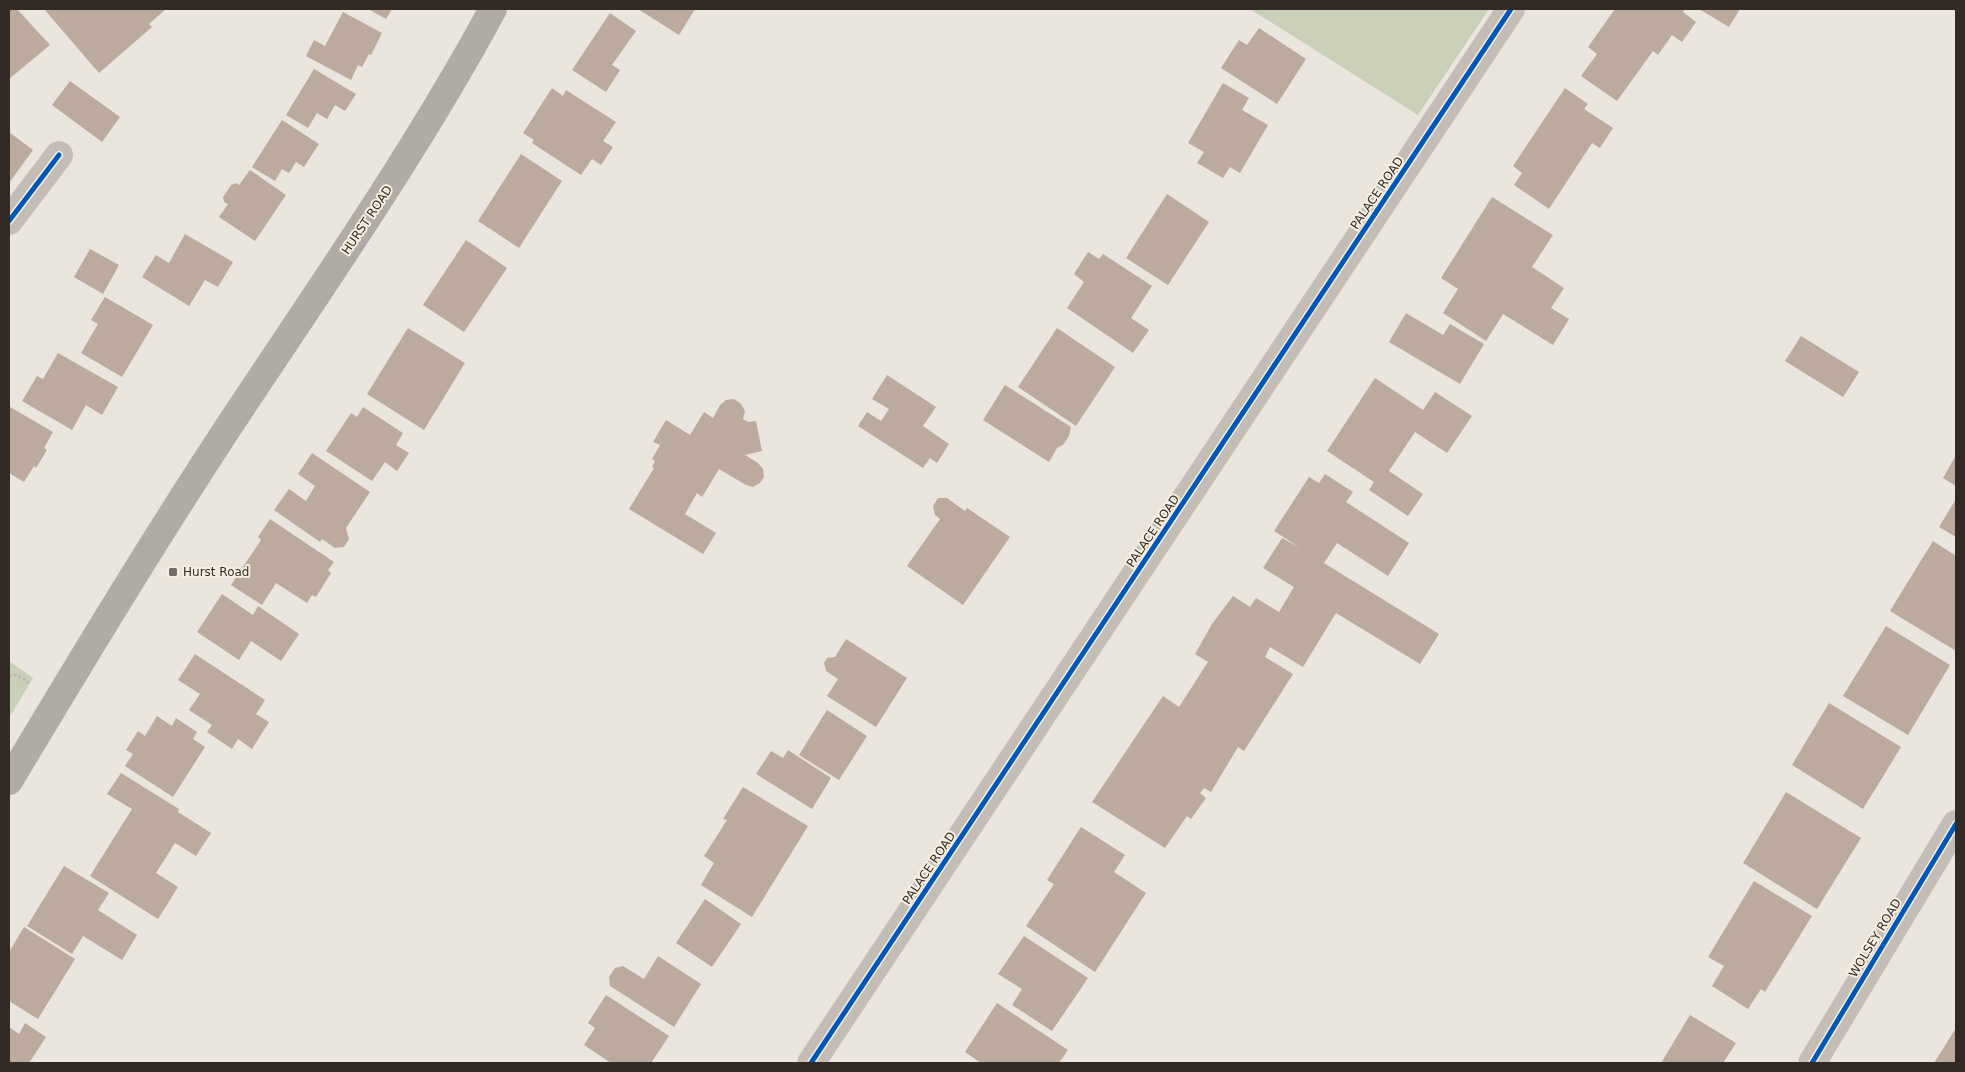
<svg xmlns="http://www.w3.org/2000/svg" width="1965" height="1072" font-family="'DejaVu Sans',sans-serif">
	<rect width="100%" height="100%" fill="#eae5dd"/>
	<g fill="#cad0b7">
		<path d="M 1250,9 L 1489,9 L 1418,115 Z"/>
		<path d="M 9,661 L 33,678 L 9,718 Z"/>
	</g>
	<g fill="#bdaa9f">
		<path d="M 9,9 L 17,9 L 50,45 L 9,79 Z"/>
		<path d="M 44,9 L 166,9 L 149,24 L 152,27 L 99,73 Z"/>
		<path d="M 368,9 L 392,9 L 386,19 Z"/>
		<path d="M 638,9 L 695,9 L 679,35 Z"/>
		<path d="M 1615,9 L 1685,9 L 1683,12 L 1696,22 L 1682,42 L 1672,35 L 1658,55 L 1653,51 L 1617,101 L 1581,76 L 1597,54 L 1588,47 Z"/>
		<path d="M 1699,9 L 1740,9 L 1729,27 Z"/>
		<path d="M 343,12 L 382,33 L 371,55 L 369,54 L 362,67 L 358,65 L 351,80 L 306,56 L 314,40 L 325,46 Z"/>
		<path d="M 610,13 L 636,31 L 612,65 L 620,70 L 606,92 L 572,70 Z"/>
		<path d="M 1259,28 L 1306,59 L 1277,104 L 1221,68 L 1239,40 L 1247,45 Z"/>
		<path d="M 314,69 L 356,94 L 345,111 L 335,105 L 327,119 L 317,113 L 308,128 L 286,115 Z"/>
		<path d="M 70,81 L 120,117 L 102,142 L 52,105 Z"/>
		<path d="M 1223,83 L 1249,98 L 1242,110 L 1268,125 L 1240,173 L 1230,167 L 1223,178 L 1197,163 L 1204,152 L 1188,143 Z"/>
		<path d="M 552,88 L 563,96 L 566,90 L 616,122 L 603,141 L 613,147 L 601,165 L 592,159 L 581,175 L 532,143 L 534,140 L 523,133 Z"/>
		<path d="M 1565,88 L 1588,104 L 1584,109 L 1613,128 L 1600,148 L 1592,143 L 1549,209 L 1514,185 L 1522,173 L 1513,166 Z"/>
		<path d="M 282,120 L 319,144 L 304,167 L 296,162 L 289,173 L 282,169 L 275,181 L 252,167 Z"/>
		<path d="M 9,132 L 33,150 L 9,183 Z"/>
		<path d="M 521,154 L 562,181 L 519,248 L 478,221 Z"/>
		<path d="M 250,170 L 286,195 L 255,241 L 219,217 L 228,204 L 224,202 L 223,197 L 231,185 L 236,183 L 239,185 Z"/>
		<path d="M 1167,194 L 1209,222 L 1168,285 L 1126,258 Z"/>
		<path d="M 1492,197 L 1553,235 L 1532,267 L 1564,288 L 1551,308 L 1569,319 L 1553,345 L 1503,314 L 1486,341 L 1443,313 L 1458,289 L 1441,278 Z"/>
		<path d="M 185,234 L 233,262 L 218,287 L 205,280 L 189,306 L 142,277 L 156,255 L 169,263 Z"/>
		<path d="M 466,240 L 507,268 L 464,332 L 423,305 Z"/>
		<path d="M 90,249 L 119,265 L 103,294 L 74,277 Z"/>
		<path d="M 1088,252 L 1099,259 L 1103,254 L 1152,286 L 1131,318 L 1149,330 L 1133,353 L 1067,308 L 1084,282 L 1074,274 Z"/>
		<path d="M 105,297 L 153,325 L 122,377 L 81,353 L 98,324 L 91,320 Z"/>
		<path d="M 1406,313 L 1443,335 L 1450,324 L 1484,344 L 1460,384 L 1389,342 Z"/>
		<path d="M 408,328 L 465,363 L 424,430 L 367,394 Z"/>
		<path d="M 1057,328 L 1115,367 L 1076,426 L 1018,387 Z"/>
		<path d="M 1801,336 L 1859,372 L 1843,397 L 1785,361 Z"/>
		<path d="M 58,353 L 118,387 L 102,415 L 86,405 L 72,430 L 22,401 L 37,376 L 43,379 Z"/>
		<path d="M 887,375 L 936,407 L 923,426 L 949,444 L 937,463 L 930,458 L 923,468 L 858,426 L 867,412 L 881,421 L 889,409 L 872,399 Z"/>
		<path d="M 1375,378 L 1423,410 L 1435,392 L 1472,416 L 1447,453 L 1415,432 L 1389,471 L 1423,494 L 1408,516 L 1369,490 L 1374,482 L 1327,451 Z"/>
		<path d="M 1005,385 L 1071,427 L 1069,436 L 1063,445 L 1057,448 L 1049,462 L 983,420 Z"/>
		<path d="M 734,399 L 741,404 L 745,411 L 743,419 L 748,422 L 756,421 L 762,451 L 745,455 L 758,463 L 763,469 L 764,477 L 760,483 L 753,487 L 746,485 L 719,469 L 702,497 L 697,493 L 685,514 L 716,533 L 703,554 L 629,509 L 654,468 L 652,467 L 655,461 L 652,459 L 660,445 L 653,442 L 666,420 L 690,435 L 704,412 L 713,418 L 720,405 L 726,400 Z"/>
		<path d="M 10,407 L 53,432 L 44,448 L 47,450 L 36,468 L 34,466 L 24,482 L 9,473 L 9,410 Z"/>
		<path d="M 363,407 L 403,433 L 396,445 L 409,453 L 397,471 L 385,462 L 372,481 L 326,451 L 351,413 L 357,417 Z"/>
		<path d="M 312,453 L 370,492 L 346,528 L 349,539 L 344,547 L 335,548 L 322,539 L 320,542 L 274,510 L 289,489 L 306,501 L 315,486 L 298,474 Z"/>
		<path d="M 1956,455 L 1956,486 L 1943,478 Z"/>
		<path d="M 1325,474 L 1353,492 L 1346,502 L 1409,543 L 1388,576 L 1337,543 L 1324,563 L 1439,634 L 1420,664 L 1336,613 L 1303,667 L 1270,647 L 1265,657 L 1293,674 L 1244,751 L 1238,747 L 1211,792 L 1204,788 L 1200,793 L 1206,798 L 1191,819 L 1187,816 L 1165,848 L 1092,802 L 1163,696 L 1179,707 L 1208,662 L 1195,654 L 1212,624 L 1233,596 L 1250,607 L 1256,598 L 1279,612 L 1294,587 L 1263,568 L 1282,538 L 1300,548 L 1274,531 L 1309,477 L 1319,483 Z"/>
		<path d="M 938,498 L 947,498 L 965,511 L 967,508 L 1010,537 L 963,605 L 907,566 L 940,519 L 935,515 L 933,506 Z"/>
		<path d="M 1956,499 L 1956,537 L 1939,527 Z"/>
		<path d="M 270,519 L 334,562 L 328,570 L 331,573 L 316,597 L 312,595 L 307,603 L 276,583 L 262,605 L 231,585 L 261,540 L 258,537 Z"/>
		<path d="M 1933,541 L 1956,556 L 1956,651 L 1890,611 Z"/>
		<path d="M 222,594 L 253,615 L 258,606 L 299,634 L 281,661 L 251,641 L 239,660 L 197,632 Z"/>
		<path d="M 1886,626 L 1950,665 L 1908,735 L 1843,696 Z"/>
		<path d="M 846,639 L 907,678 L 876,727 L 827,696 L 838,679 L 826,671 L 824,663 L 827,658 L 835,657 Z"/>
		<path d="M 195,654 L 265,700 L 256,714 L 269,722 L 252,749 L 238,739 L 232,749 L 207,732 L 212,725 L 189,710 L 200,694 L 178,680 Z"/>
		<path d="M 1829,703 L 1901,747 L 1863,809 L 1792,765 Z"/>
		<path d="M 827,710 L 867,736 L 839,780 L 799,755 Z"/>
		<path d="M 157,716 L 172,726 L 176,718 L 197,732 L 193,739 L 205,747 L 173,797 L 125,766 L 133,754 L 126,750 L 138,731 L 145,736 Z"/>
		<path d="M 788,750 L 831,778 L 812,809 L 756,774 L 771,751 L 783,758 Z"/>
		<path d="M 121,773 L 179,809 L 178,812 L 211,833 L 196,856 L 175,843 L 156,873 L 178,887 L 158,919 L 90,876 L 132,809 L 107,794 Z"/>
		<path d="M 743,787 L 808,826 L 752,917 L 701,885 L 714,863 L 704,856 L 727,820 L 723,819 Z"/>
		<path d="M 1786,792 L 1861,838 L 1817,909 L 1743,863 Z"/>
		<path d="M 1081,827 L 1125,855 L 1114,872 L 1146,893 L 1095,972 L 1026,926 L 1054,884 L 1047,880 Z"/>
		<path d="M 64,866 L 109,893 L 98,910 L 137,935 L 122,960 L 83,936 L 72,954 L 27,926 Z"/>
		<path d="M 1754,881 L 1812,916 L 1765,992 L 1761,989 L 1748,1009 L 1712,986 L 1724,966 L 1708,957 Z"/>
		<path d="M 705,899 L 741,924 L 712,967 L 676,943 Z"/>
		<path d="M 24,927 L 75,959 L 38,1019 L 9,1001 L 9,952 Z"/>
		<path d="M 1024,936 L 1088,978 L 1052,1031 L 1012,1005 L 1022,989 L 998,974 Z"/>
		<path d="M 658,956 L 701,984 L 674,1027 L 610,986 L 609,977 L 615,968 L 623,966 L 644,979 Z"/>
		<path d="M 606,995 L 669,1036 L 651,1063 L 611,1063 L 584,1045 L 595,1028 L 588,1023 Z"/>
		<path d="M 997,1003 L 1068,1050 L 1059,1063 L 981,1063 L 965,1052 Z"/>
		<path d="M 1690,1015 L 1736,1043 L 1723,1063 L 1661,1063 Z"/>
		<path d="M 25,1023 L 46,1037 L 29,1063 L 9,1063 L 9,1027 L 19,1034 Z"/>
		<path d="M 1956,1028 L 1956,1063 L 1934,1063 Z"/>
	</g>
	<g fill="none" stroke-linecap="round" stroke-linejoin="round">
		<path stroke="#bcb5af" stroke-width="3" stroke-dasharray="2.5 2.5" stroke-linecap="butt" d="M 9,676 L 17,675 L 31,684"/>
		<g stroke="#c3bdb6" stroke-width="28">
			<path d="M 9,221 L 59,155"/>
			<path d="M 811,1063 L 1511,9"/>
			<path d="M 1812,1063 L 1956,824"/>
		</g>
		<path stroke="#b1aba6" stroke-width="28" d="M 9,781 C 81,661 154,540 231,423 C 321,287 415,153 493,9"/>
		<defs>
			<g id="cycleway">
				<path d="M 9,221 L 59,155"/>
				<path d="M 811,1063 L 1511,9"/>
				<path d="M 1812,1063 L 1956,824"/>
			</g>
		</defs>
		<use href="#cycleway" stroke="#f8f0e3" stroke-width="8"/>
		<use href="#cycleway" stroke="#0057b8" stroke-width="5"/>
	</g>
	<rect fill="#736b65" stroke="#f8f0e3" stroke-width="2" x="168" y="567" width="10" height="10" rx="2.5"/>
	<g text-anchor="middle" stroke-width="4" stroke-linejoin="round" paint-order="stroke">
		<g font-size="12" fill="#332a25" stroke="#f8f0e3">
			<text transform="translate(1377 193) rotate(-56)" y="4">PALACE ROAD</text>
			<text transform="translate(367 220) rotate(-56)" y="4">HURST ROAD</text>
			<text transform="translate(1153 531) rotate(-56)" y="4">PALACE ROAD</text>
			<text transform="translate(929 868) rotate(-56)" y="4">PALACE ROAD</text>
			<text transform="translate(1875 938) rotate(-59)" y="4">WOLSEY ROAD</text>
		</g>
		<g font-size="12" fill="#332a25" stroke="#f8f0e3" text-anchor="start">
			<text x="183" y="576">Hurst Road</text>
		</g>
	</g>
	<rect width="1965" height="1072" fill="none" stroke="#332a25" stroke-width="20"/>
</svg>
